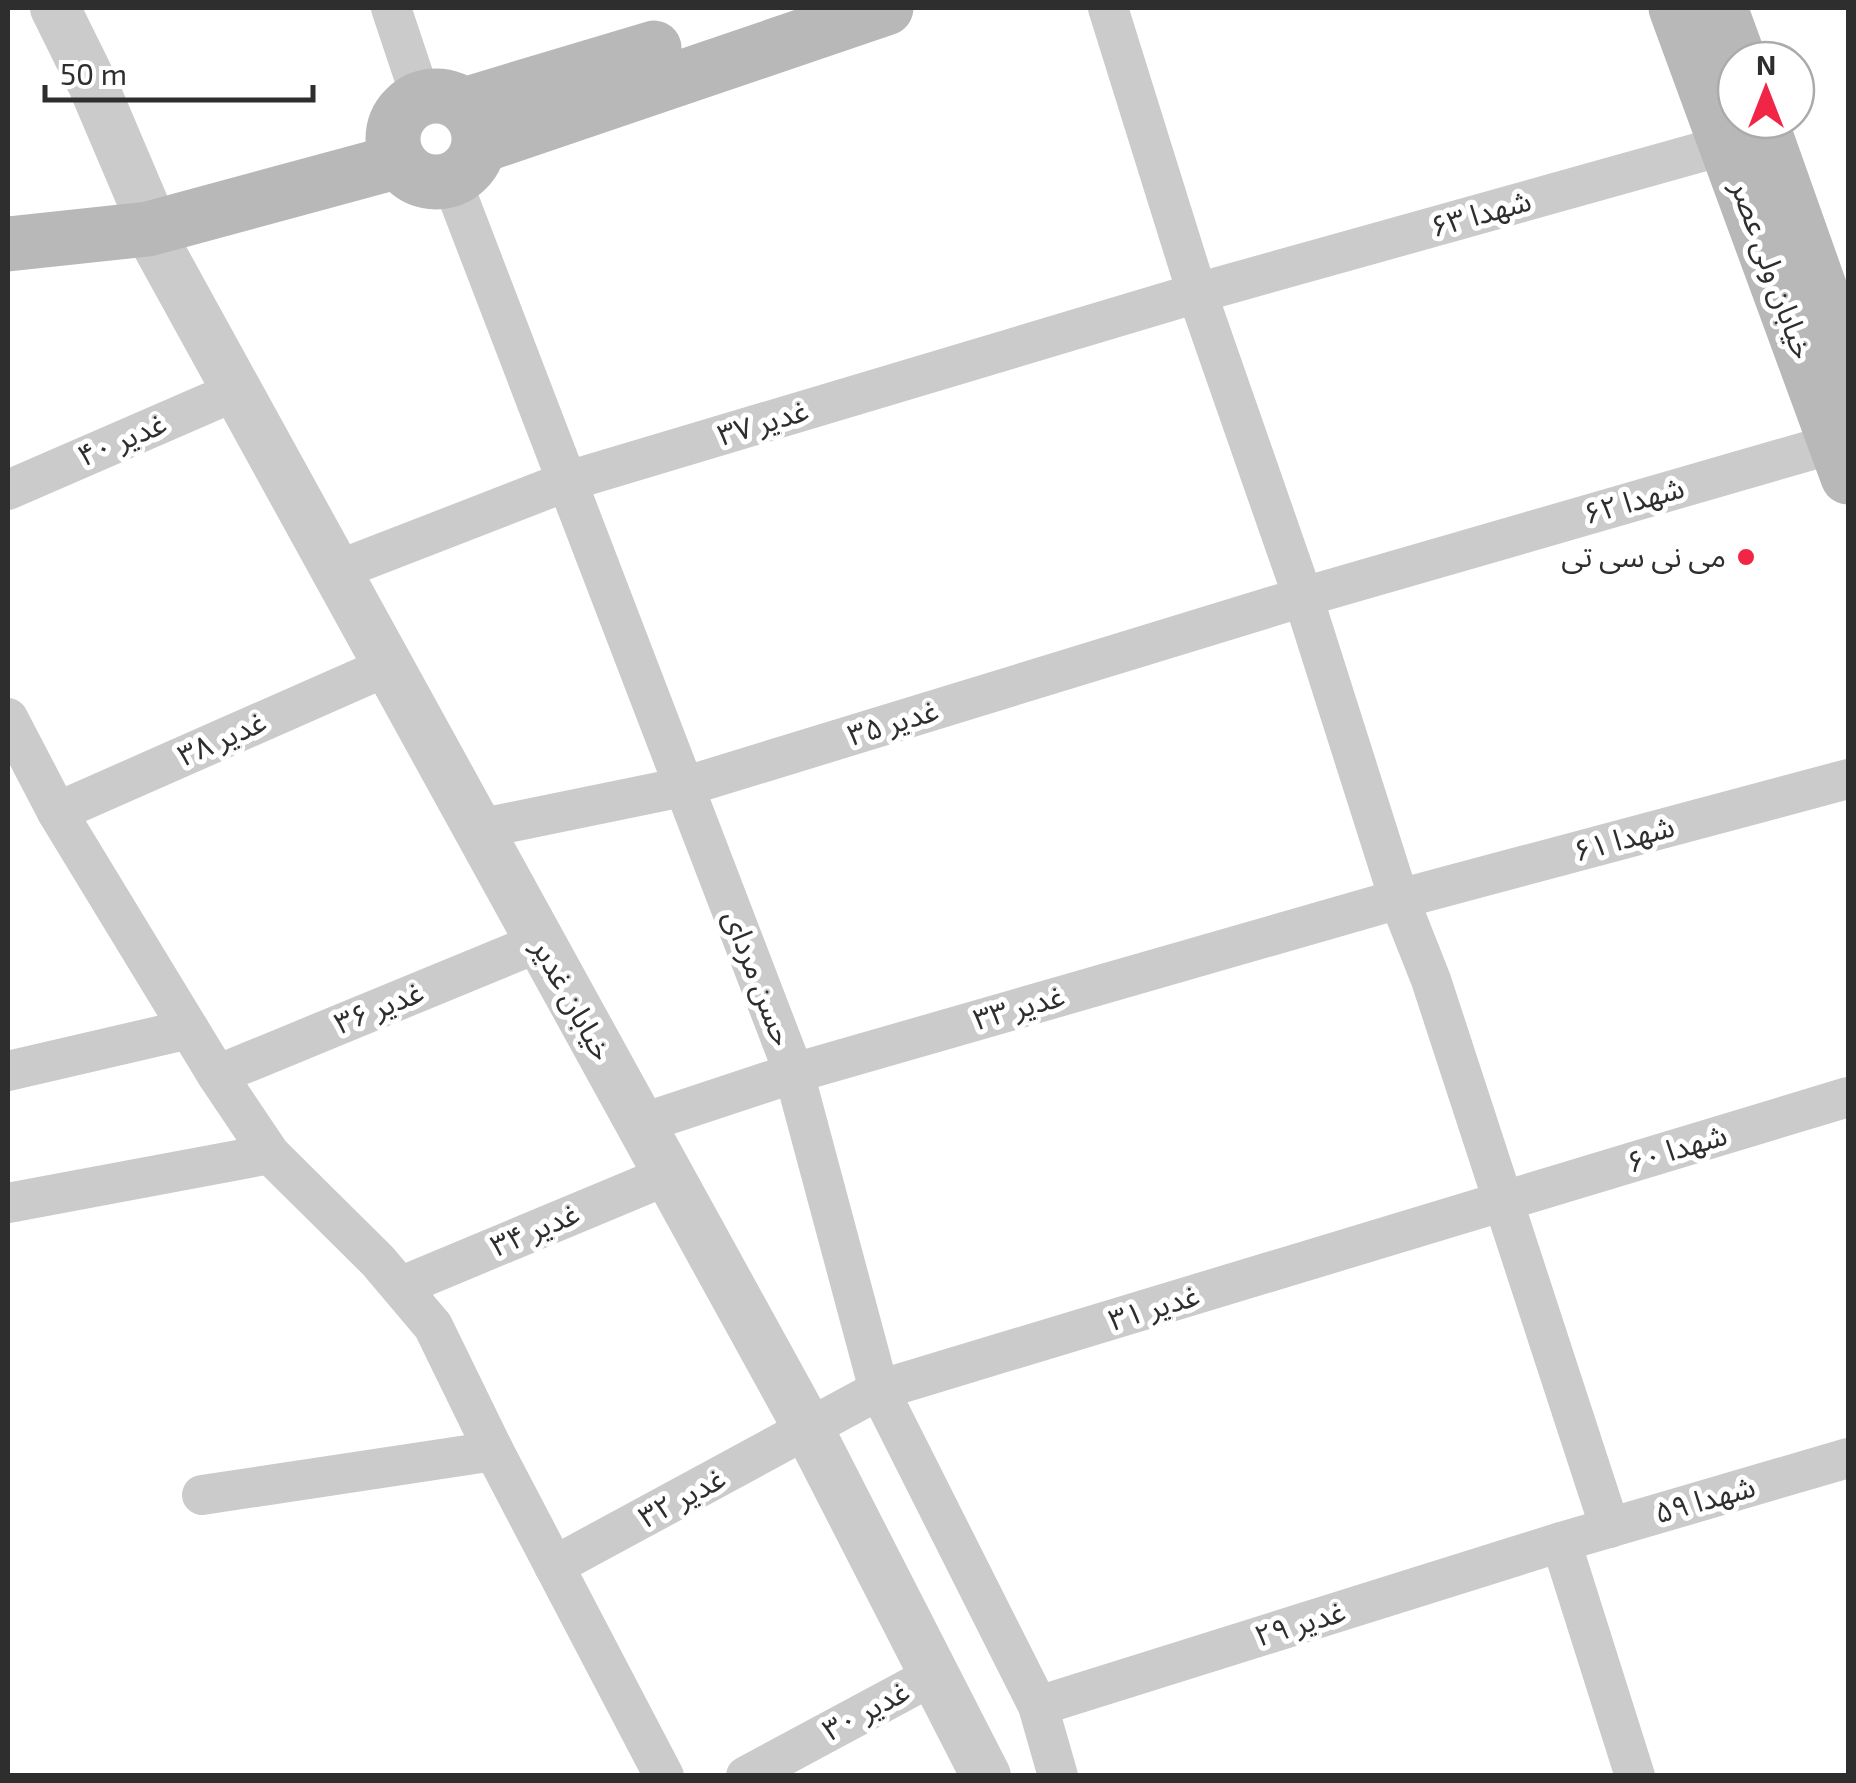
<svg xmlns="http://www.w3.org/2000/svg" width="1856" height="1783" font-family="'Exo 2','Noto Sans Arabic',sans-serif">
	<rect width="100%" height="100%" fill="#fff"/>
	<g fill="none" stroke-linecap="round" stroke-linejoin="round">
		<g stroke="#cbcbcb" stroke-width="40">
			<path d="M 391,8 L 421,98"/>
			<path d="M 1108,8 L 1197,293 L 1303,597 L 1399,899 L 1431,980 L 1610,1528"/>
			<path d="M 451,179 L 794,1073 L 879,1390 L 1038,1706 L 1058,1776"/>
			<path d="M 8,490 L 236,391"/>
			<path d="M 336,571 L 568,481 L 1197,293 L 1751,138"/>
			<path d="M 8,718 L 57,812 L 217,1075 L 270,1154 L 378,1261 L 433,1326 L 494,1451 L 664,1776"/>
			<path d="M 57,812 L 388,666"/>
			<path d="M 478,829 L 683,787 L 1303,597 L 1836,443 L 1848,436"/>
			<path d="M 8,1071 L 189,1029"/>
			<path d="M 217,1075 L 540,942"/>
			<path d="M 640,1124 L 794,1073 L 1399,899 L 1848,779"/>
			<path d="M 8,1203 L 270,1154"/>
			<path d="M 402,1286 L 668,1175"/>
			<path d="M 202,1495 L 494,1451"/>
			<path d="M 1561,1542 L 1635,1776"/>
			<path d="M 554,1566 L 879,1390 L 1848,1097"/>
			<path d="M 1038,1706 L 1561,1542 L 1848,1458"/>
			<path d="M 746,1776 L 934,1675"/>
		</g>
		<g stroke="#cbcbcb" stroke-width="50">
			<path d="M 55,8 L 93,85 L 144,205"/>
			<path d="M 148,229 L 809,1430 L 986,1776"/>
		</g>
		<g stroke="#b8b8b8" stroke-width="55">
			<path d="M 1676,8 L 1848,477"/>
			<path d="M 1720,8 L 1739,60"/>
			<circle cx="436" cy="139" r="43"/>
			<path d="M 464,105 L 654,48"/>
			<path d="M 1760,120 L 1848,368"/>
			<path d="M 480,146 L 886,8"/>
			<path d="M 8,244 L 148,229 L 399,161"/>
		</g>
	</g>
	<circle fill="#f12545" stroke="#fff" stroke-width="4" cx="1746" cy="557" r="10"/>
	<g text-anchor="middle" stroke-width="10" stroke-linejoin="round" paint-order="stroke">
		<g font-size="30" fill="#2e2e2e" stroke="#fff">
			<text transform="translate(1481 214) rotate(-16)" y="10">شهدا ۶۳</text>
			<text transform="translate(1772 270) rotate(70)" y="10">خیابان ولی عصر</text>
			<text transform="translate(763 423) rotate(-17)" y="10">غدیر ۳۷</text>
			<text transform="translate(122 440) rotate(-23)" y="10">غدیر ۴۰</text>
			<text transform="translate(1634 501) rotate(-16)" y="10">شهدا ۶۲</text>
			<text transform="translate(893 723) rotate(-17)" y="10">غدیر ۳۵</text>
			<text transform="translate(222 739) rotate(-24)" y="10">غدیر ۳۸</text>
			<text transform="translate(1624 839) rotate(-15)" y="10">شهدا ۶۱</text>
			<text transform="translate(758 978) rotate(69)" y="10">حسن مردای</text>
			<text transform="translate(572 1000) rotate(61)" y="10">خیابان غدیر</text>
			<text transform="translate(379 1008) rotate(-22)" y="10">غدیر ۳۶</text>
			<text transform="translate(1019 1008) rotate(-16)" y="10">غدیر ۳۳</text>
			<text transform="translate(1677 1149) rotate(-17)" y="10">شهدا ۶۰</text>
			<text transform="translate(535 1230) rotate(-23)" y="10">غدیر ۳۴</text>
			<text transform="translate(1154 1308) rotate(-17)" y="10">غدیر ۳۱</text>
			<text transform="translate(682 1498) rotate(-28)" y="10">غدیر ۳۲</text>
			<text transform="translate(1705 1500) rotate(-16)" y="10">شهدا ۵۹</text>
			<text transform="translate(1300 1624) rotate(-17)" y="10">غدیر ۲۹</text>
			<text transform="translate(866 1711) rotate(-28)" y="10">غدیر ۳۰</text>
		</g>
		<g font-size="30" fill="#2e2e2e" stroke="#fff" text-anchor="end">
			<text x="1726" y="567">می نی سی تی</text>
		</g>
	</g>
	<rect width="1856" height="1783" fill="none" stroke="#2e2e2e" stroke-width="20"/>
	<g transform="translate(1766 90)"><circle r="48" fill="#ffffff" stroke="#ababab" stroke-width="2.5"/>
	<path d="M0-8L18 38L0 25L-18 38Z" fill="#f12545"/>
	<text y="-15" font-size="28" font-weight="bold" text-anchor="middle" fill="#2e2e2e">N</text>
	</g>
	<path d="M45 85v15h268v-15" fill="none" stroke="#2e2e2e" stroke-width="5"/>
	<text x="60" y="85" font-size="30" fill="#2e2e2e" stroke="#ffffff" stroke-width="8" paint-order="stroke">50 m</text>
</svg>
